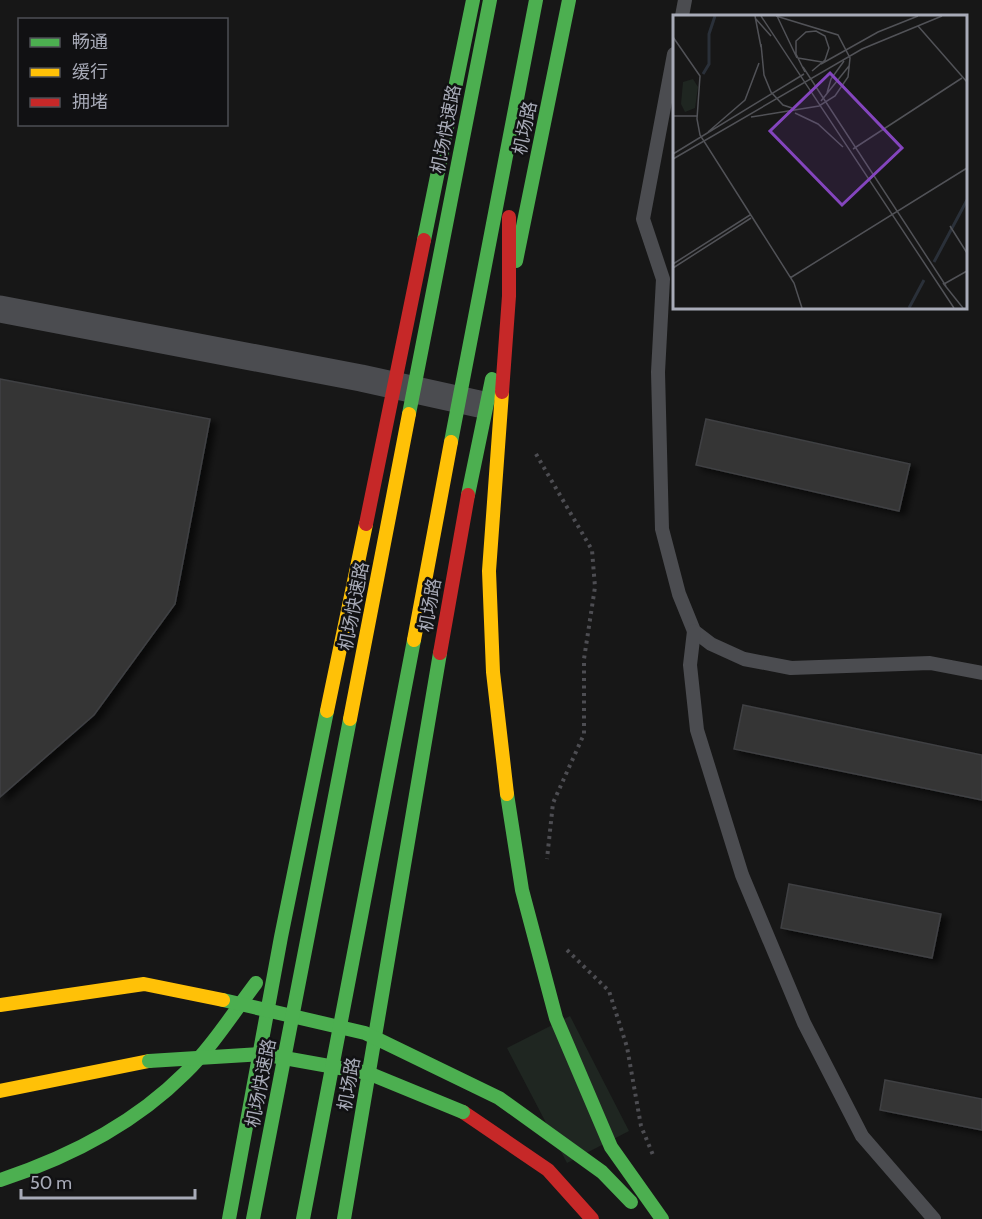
<svg xmlns="http://www.w3.org/2000/svg" width="982" height="1219" font-family="Cabin,'Noto Sans SC',sans-serif">
	<defs>
		<filter id="shadow"><feDropShadow dx="6" dy="4" stdDeviation="3" flood-color="#0009"/></filter>
	</defs>
	<rect width="100%" height="100%" fill="#171717"/>
	<path fill="#1f2621" d="M 570,1016 L 629,1131 L 567,1163 L 507,1048 Z"/>
	<g fill="#353536" stroke="#3f4043" stroke-width="1.5" filter="url(#shadow)">
		<path d="M 0,379 L 210,419 L 175,604 L 94,715 L 0,797 Z"/>
		<path d="M 706,419 L 910,464 L 899,511 L 696,465 Z"/>
		<path d="M 743,705 L 982,755 L 982,800 L 734,749 Z"/>
		<path d="M 789,884 L 941,914 L 932,958 L 781,928 Z"/>
		<path d="M 885,1080 L 982,1099 L 982,1130 L 880,1110 Z"/>
	</g>
	<g fill="none" stroke-linecap="round" stroke-linejoin="round">
		<g stroke="#4d4d52" stroke-width="4" stroke-dasharray="3 4.5" stroke-linecap="butt">
			<path d="M 536,454 L 592,550 L 595,587 L 584,659 L 584,734 L 553,803 L 547,859"/>
			<path d="M 567,950 L 609,991 L 627,1047 L 641,1126 L 653,1155"/>
		</g>
		<g stroke="#4b4c50" stroke-width="14">
			<path d="M 682,16 L 685,0"/>
			<path d="M 674,54 L 643,219 L 663,279 L 658,372 L 662,529 L 679,594 L 694,631 L 711,644 L 744,659 L 791,668 L 930,663 L 982,673"/>
			<path d="M 694,631 L 690,665 L 697,730 L 742,875 L 804,1023 L 862,1136 L 934,1219"/>
		</g>
		<path stroke="#4b4c50" stroke-width="27" d="M 0,309 L 361,378 L 479,404"/>
		<g stroke="#4caf50" stroke-width="14">
			<path d="M 424,240 L 473,0"/>
			<path d="M 516,261 L 569,0"/>
			<path d="M 468,495 L 492,379"/>
			<path d="M 0,1180 C 67,1158 134,1124 185,1073 C 211,1048 234,1012 256,983"/>
			<path d="M 229,1219 L 281,937 L 327,711"/>
			<path d="M 344,1219 L 440,653"/>
		</g>
		<g stroke="#ffc107" stroke-width="14">
			<path d="M 327,711 L 366,524"/>
			<path d="M 0,1091 L 149,1061"/>
		</g>
		<g stroke="#c62828" stroke-width="14">
			<path d="M 366,524 L 424,240"/>
			<path d="M 440,653 L 468,495"/>
			<path d="M 463,1112 L 548,1170 L 592,1219"/>
		</g>
		<g stroke="#4caf50" stroke-width="14">
			<path d="M 409,414 L 490,0"/>
			<path d="M 451,442 L 536,0"/>
			<path d="M 507,794 L 522,890 L 556,1018 L 611,1147 L 662,1219"/>
			<path d="M 223,1000 L 365,1033 L 499,1098 L 602,1172 L 631,1202"/>
			<path d="M 149,1061 L 262,1054 L 368,1073 L 463,1112"/>
			<path d="M 253,1219 L 350,719"/>
			<path d="M 303,1219 L 414,640"/>
		</g>
		<g stroke="#ffc107" stroke-width="14">
			<path d="M 502,392 L 489,571 L 493,672 L 507,794"/>
			<path d="M 414,640 L 451,442"/>
			<path d="M 350,719 L 409,414"/>
			<path d="M 0,1005 L 144,984 L 223,1000"/>
		</g>
		<path stroke="#c62828" stroke-width="14" d="M 502,392 L 509,296 L 509,217"/>
	</g>
	<g text-anchor="middle" stroke-width="5" stroke-linejoin="round" paint-order="stroke">
		<g font-size="18" fill="#a8abb8" stroke="#111113">
			<text transform="translate(525 128) rotate(-78)" y="6">机场路</text>
			<text transform="translate(446 129) rotate(-79)" y="6">机场快速路</text>
			<text transform="translate(430 605) rotate(-80)" y="6">机场路</text>
			<text transform="translate(354 606) rotate(-79)" y="6">机场快速路</text>
			<text transform="translate(261 1083) rotate(-79)" y="6">机场快速路</text>
			<text transform="translate(349 1084) rotate(-80)" y="6">机场路</text>
		</g>
	</g>
	<g transform="translate(673 15)">
		<rect width="294" height="294" fill="#171717"/>
		<path d="M 20,64 L 25,72 L 22,93 L 12,97 L 8,89 L 10,67 Z" fill="#1f2621"/>
		<path fill="none" stroke="#2a3039" stroke-width="3" d="M 30,59 L 36,49 L 36,19 L 42,1M 261,247 L 294,185M 236,293 L 251,265"/>
		<path fill="none" stroke="#515257" stroke-width="1.5" d="M 82,1 L 88,32M 88,1 L 281,293M 104,1 L 124,43M 82,3 L 98,21M 245,11 L 294,67M 0,22 L 27,61 L 24,104 L 27,120 L 121,268 L 129,293M 88,29 L 91,60 L 98,77 L 110,90 L 119,93M 125,43 L 149,47M 148,49 L 205,17 L 245,1M 130,52 L 273,271M 132,57 L 123,39 L 123,26 L 133,17 L 143,16 L 152,21 L 156,33 L 152,45 L 139,56M 154,78 L 158,64 L 171,46M 148,86 L 176,51M 122,98 L 145,109 L 170,132M 0,101 L 24,101M 78,102 L 146,91 L 162,81 L 175,62 L 177,43 L 165,20 L 103,1M 35,117 L 72,85 L 86,48M 180,134 L 289,63M 0,139 L 131,59M 0,144 L 189,34 L 269,1M 277,211 L 294,238M 0,249 L 77,200M 0,253 L 78,203M 117,263 L 294,153M 270,268 L 290,293M 271,269 L 294,256"/>
		<path fill="#8445be" fill-opacity="0.15" stroke="#8445be" stroke-width="3" d="M 157,58 L 229,133 L 169,190 L 97,116 Z"/>
		<rect width="294" height="294" fill="none" stroke="#a8abb8" stroke-width="3"/>
	</g>
	<rect x="18" y="18" width="210" height="108" fill="#111113" stroke="#4d4f55" stroke-width="1.5"/>
	<rect x="30" y="38" width="30" height="9" fill="#4caf50" stroke="#4d4f55" stroke-width="1.5"/>
	<text x="72" y="48" font-size="18" fill="#a8abb8">畅通</text>
	<rect x="30" y="68" width="30" height="9" fill="#ffc107" stroke="#4d4f55" stroke-width="1.5"/>
	<text x="72" y="78" font-size="18" fill="#a8abb8">缓行</text>
	<rect x="30" y="98" width="30" height="9" fill="#c62828" stroke="#4d4f55" stroke-width="1.5"/>
	<text x="72" y="108" font-size="18" fill="#a8abb8">拥堵</text>
	<path d="M21 1189v9h174v-9" fill="none" stroke="#a8abb8" stroke-width="3"/>
	<text x="30" y="1189" font-size="18" fill="#a8abb8" stroke="#111113" stroke-width="4.5" paint-order="stroke">50 m</text>
</svg>
